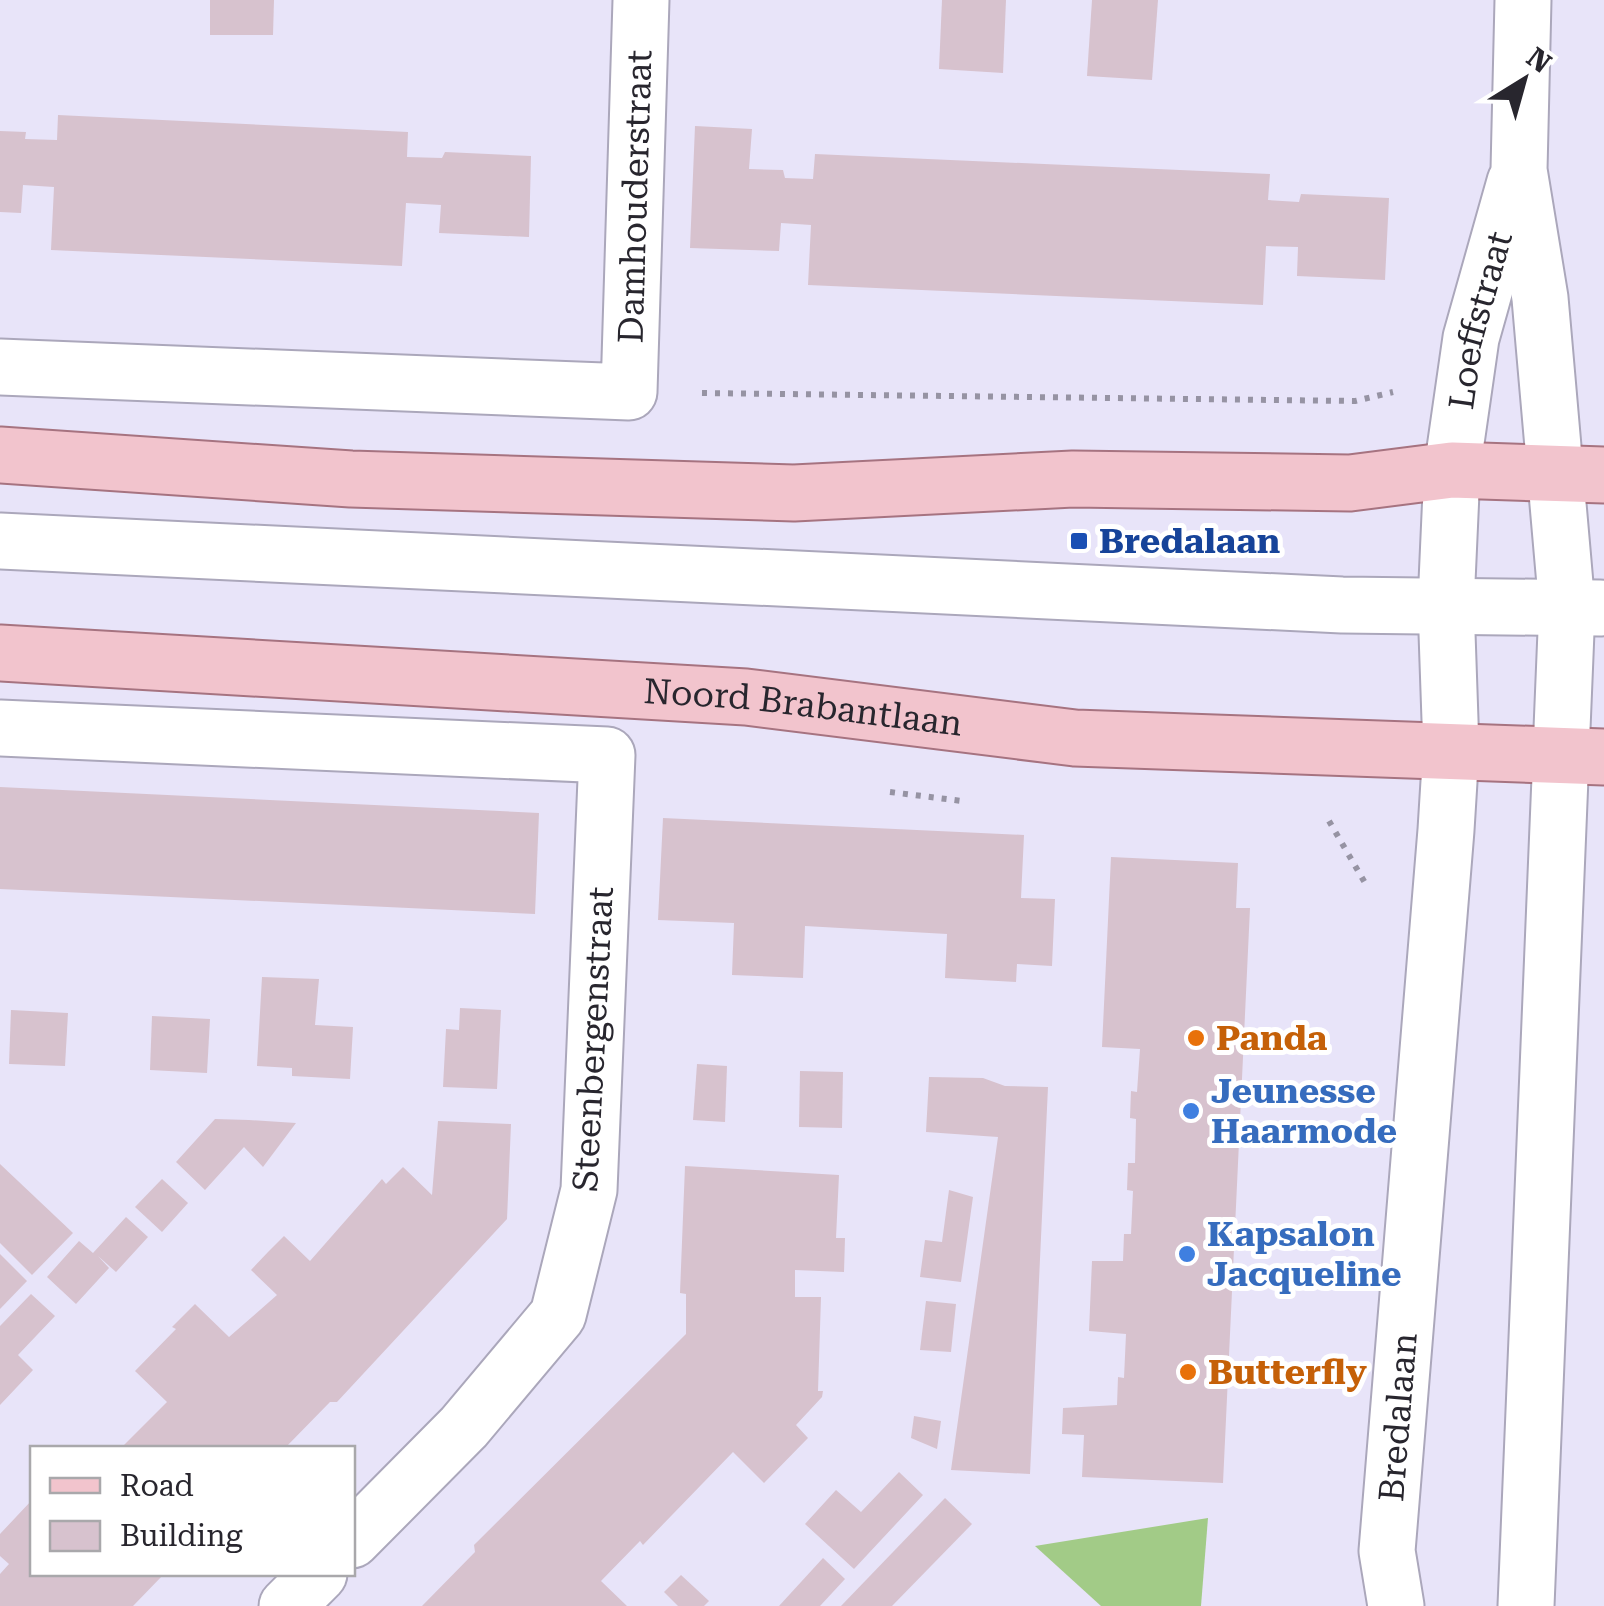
<svg xmlns="http://www.w3.org/2000/svg" width="1604" height="1606" font-family="'Roboto Serif',serif">
	<rect width="100%" height="100%" fill="#e8e4f9"/>
	<path fill="#a2cb87" d="M 1208,1518 L 1201,1606 L 1101,1606 L 1035,1546 Z"/>
	<g fill="#d7c2ce">
		<path d="M 210,0 L 274,0 L 273,35 L 210,35 Z"/>
		<path d="M 942,0 L 1006,0 L 1003,73 L 939,69 Z"/>
		<path d="M 1092,0 L 1158,0 L 1152,80 L 1087,76 Z"/>
		<path d="M 58,115 L 408,132 L 407,157 L 442,158 L 445,152 L 531,156 L 529,237 L 439,233 L 441,205 L 406,203 L 402,266 L 51,250 L 54,187 L 23,185 L 21,213 L 0,212 L 0,131 L 26,132 L 25,139 L 57,140 Z"/>
		<path d="M 695,126 L 752,129 L 749,169 L 783,170 L 785,178 L 813,179 L 815,154 L 1270,174 L 1268,200 L 1299,202 L 1301,194 L 1389,198 L 1385,280 L 1297,276 L 1298,247 L 1266,246 L 1263,305 L 808,285 L 811,225 L 781,223 L 779,251 L 690,248 Z"/>
		<path d="M 0,787 L 539,813 L 535,914 L 0,889 Z"/>
		<path d="M 663,818 L 1024,835 L 1021,898 L 1055,899 L 1052,966 L 1017,964 L 1016,982 L 945,978 L 947,934 L 805,926 L 803,978 L 732,975 L 734,923 L 658,920 Z"/>
		<path d="M 1111,857 L 1238,863 L 1236,908 L 1250,908 L 1223,1483 L 1082,1477 L 1084,1435 L 1062,1434 L 1063,1408 L 1117,1405 L 1118,1377 L 1124,1378 L 1126,1334 L 1089,1331 L 1092,1261 L 1123,1261 L 1124,1234 L 1131,1234 L 1133,1191 L 1127,1190 L 1128,1163 L 1135,1163 L 1136,1119 L 1130,1118 L 1131,1091 L 1137,1092 L 1140,1049 L 1102,1047 Z"/>
		<path d="M 262,977 L 319,979 L 315,1025 L 353,1027 L 350,1079 L 292,1076 L 292,1068 L 257,1066 Z"/>
		<path d="M 460,1008 L 501,1010 L 497,1089 L 443,1087 L 446,1029 L 459,1030 Z"/>
		<path d="M 11,1010 L 68,1013 L 65,1066 L 9,1064 Z"/>
		<path d="M 152,1016 L 210,1019 L 207,1073 L 150,1070 Z"/>
		<path d="M 697,1064 L 727,1066 L 725,1122 L 693,1120 Z"/>
		<path d="M 800,1071 L 843,1072 L 842,1128 L 799,1127 Z"/>
		<path d="M 929,1077 L 983,1078 L 1005,1086 L 1048,1087 L 1030,1474 L 951,1470 L 998,1137 L 926,1132 Z"/>
		<path d="M 215,1119 L 249,1120 L 296,1123 L 263,1167 L 244,1147 L 205,1190 L 176,1162 Z"/>
		<path d="M 438,1121 L 511,1124 L 507,1219 L 337,1402 L 330,1402 L 285,1448 L 121,1448 L 167,1402 L 135,1371 L 176,1329 L 172,1327 L 195,1304 L 229,1337 L 277,1295 L 251,1270 L 268,1252 L 284,1236 L 310,1261 L 382,1179 L 386,1184 L 403,1167 L 432,1195 Z"/>
		<path d="M 0,1164 L 73,1233 L 32,1275 L 0,1243 Z"/>
		<path d="M 685,1166 L 839,1175 L 836,1238 L 845,1238 L 844,1272 L 795,1270 L 795,1297 L 821,1297 L 818,1391 L 823,1391 L 822,1397 L 796,1425 L 808,1438 L 764,1483 L 733,1452 L 643,1545 L 640,1541 L 601,1581 L 627,1606 L 422,1606 L 475,1552 L 474,1545 L 686,1334 L 686,1294 L 680,1293 Z"/>
		<path d="M 162,1179 L 188,1203 L 162,1232 L 135,1207 Z"/>
		<path d="M 949,1190 L 973,1197 L 961,1282 L 920,1277 L 925,1240 L 942,1242 Z"/>
		<path d="M 126,1217 L 148,1237 L 116,1272 L 98,1256 L 109,1268 L 76,1304 L 47,1277 L 79,1241 L 93,1253 Z"/>
		<path d="M 0,1254 L 27,1281 L 0,1309 Z"/>
		<path d="M 31,1294 L 55,1316 L 18,1355 L 33,1370 L 0,1405 L 0,1326 Z"/>
		<path d="M 926,1301 L 956,1304 L 951,1352 L 920,1350 Z"/>
		<path d="M 914,1416 L 941,1421 L 937,1449 L 911,1438 Z"/>
		<path d="M 899,1472 L 923,1495 L 854,1569 L 805,1524 L 836,1490 L 861,1512 Z"/>
		<path d="M 945,1498 L 972,1524 L 892,1606 L 841,1606 Z"/>
		<path d="M 32,1500 L 32,1574 L 164,1574 L 133,1606 L 0,1606 L 0,1574 L 9,1564 L 0,1556 L 0,1534 Z"/>
		<path d="M 823,1558 L 845,1579 L 820,1606 L 779,1606 Z"/>
		<path d="M 681,1575 L 709,1601 L 704,1606 L 678,1606 L 664,1592 Z"/>
	</g>
	<g fill="none" stroke-linecap="round" stroke-linejoin="round">
		<defs>
			<g id="minor">
				<path d="M 1523,0 L 1519,170 L 1540,298 L 1567,607 L 1526,1606"/>
				<path id="s1" d="M 0,367 L 629,392 L 641,0"/>
				<path d="M 0,541 L 1342,605 L 1600,608"/>
				<path d="M 0,728 L 607,755 L 589,1190 L 558,1315 L 464,1427 L 352,1540"/>
				<path d="M 287,1606 L 319,1574"/>
				<path id="s2" d="M 1396,1606 L 1387,1551 L 1446,830 L 1451,749 L 1446,604 L 1452,470 L 1471,338 L 1515,182"/>
			</g>
			<g id="major">
				<path d="M 0,455 L 351,479 L 794,493 L 1073,479 L 1350,483 L 1452,470 L 1604,475"/>
				<path id="s3" d="M 0,653 L 746,697 L 1075,738 L 1604,757"/>
			</g>
		</defs>
		<use href="#minor" stroke="#aba7bb" stroke-width="59"/>
		<use href="#major" stroke="#a67380" stroke-width="59"/>
		<g stroke="#9693a3" stroke-width="6" stroke-dasharray="5 8" stroke-linecap="butt">
			<path d="M 702,393 L 1355,401 L 1393,392"/>
			<path d="M 890,792 L 962,801"/>
			<path d="M 1329,821 L 1368,888"/>
		</g>
		<use href="#minor" stroke="#fff" stroke-width="55"/>
		<use href="#major" stroke="#f2c4cd" stroke-width="55"/>
	</g>
	<rect fill="#1a4fb4" stroke="#fff" stroke-width="4" x="1069" y="531" width="20" height="20" rx="5"/>
	<g fill="#e8710a" stroke="#fff" stroke-width="4">
		<circle cx="1196" cy="1038" r="10"/>
		<circle cx="1188" cy="1372" r="10"/>
	</g>
	<g fill="#3f7fe0" stroke="#fff" stroke-width="4">
		<circle cx="1191" cy="1111" r="10"/>
		<circle cx="1187" cy="1254" r="10"/>
	</g>
	<g text-anchor="middle" stroke-width="10" stroke-linejoin="round" paint-order="stroke">
		<g font-size="35" fill="#28262e" stroke="#fff">
			<text dy="12" stroke="none"><textPath href="#s1" startOffset="825">Damhouderstraat</textPath></text>
			<text dy="12" stroke="none"><textPath href="#s2" startOffset="1292">Loeffstraat</textPath></text>
			<text dy="12" stroke="none"><textPath href="#s3" startOffset="805">Noord Brabantlaan</textPath></text>
			<text transform="translate(593 1039) rotate(-87)" y="12">Steenbergenstraat</text>
			<text dy="12" stroke="none"><textPath href="#s2" startOffset="190">Bredalaan</textPath></text>
		</g>
		<g font-size="35" font-weight="bold" fill="#164399" stroke="#fff" text-anchor="start">
			<text x="1099" y="553">Bredalaan</text>
		</g>
		<g font-size="35" font-weight="bold" fill="#c56008" stroke="#fff" text-anchor="start">
			<text x="1216" y="1050">Panda</text>
			<text x="1208" y="1384">Butterfly</text>
		</g>
		<g font-size="35" font-weight="bold" fill="#366cbe" stroke="#fff" text-anchor="start">
			<text x="1211" y="1103">Jeunesse<tspan x="1211" dy="40">Haarmode</tspan></text>
			<text x="1207" y="1246">Kapsalon<tspan x="1207" dy="40">Jacqueline</tspan></text>
		</g>
	</g>
	<rect x="30" y="1446" width="325" height="130" fill="#ffffff" stroke="#a9a8ab" stroke-width="2.5"/>
	<rect x="50" y="1478" width="50" height="15" fill="#f2c4cd" stroke="#a9a8ab" stroke-width="2.5"/>
	<text x="120" y="1496" font-size="30" fill="#28262e">Road</text>
	<rect x="50" y="1521" width="50" height="30" fill="#d7c2ce" stroke="#a9a8ab" stroke-width="2.5"/>
	<text x="120" y="1546" font-size="30" fill="#28262e">Building</text>
	<g transform="translate(1524 80) rotate(37)" stroke="#ffffff" stroke-width="8" paint-order="stroke">
	<path d="M0-8L18 38L0 25L-18 38Z" fill="#28262e"/>
	<text y="-15" font-size="28" font-weight="bold" text-anchor="middle" fill="#28262e">N</text>
	</g>
</svg>
